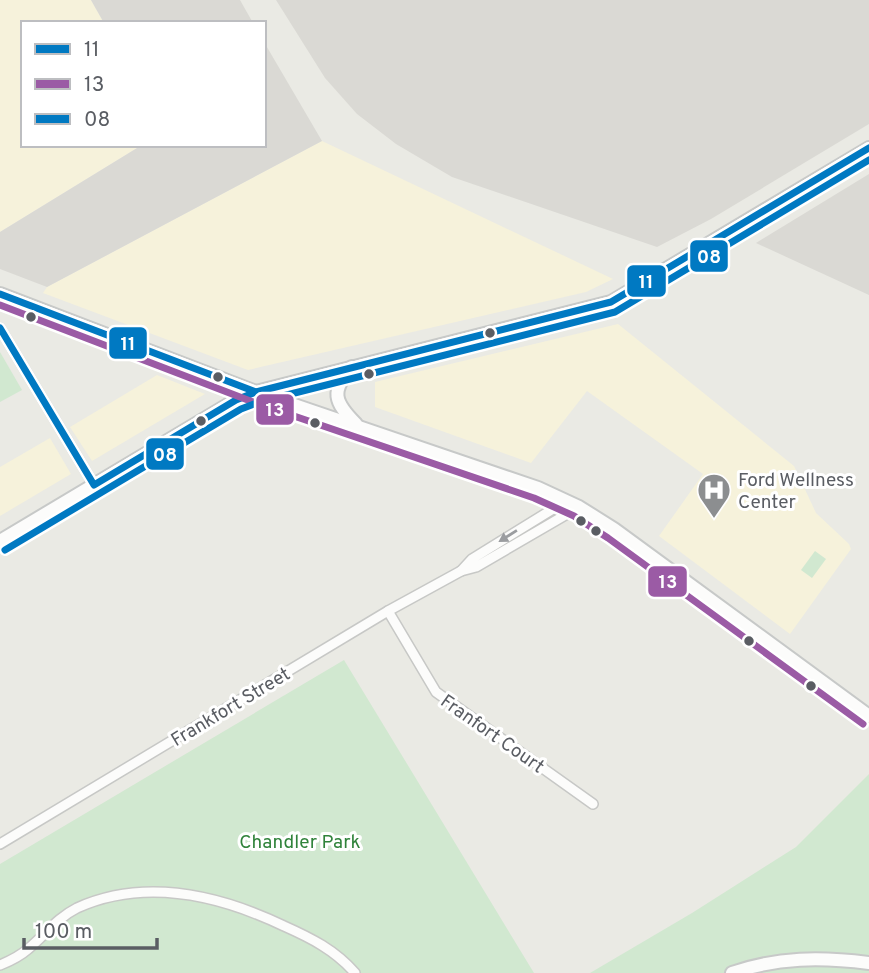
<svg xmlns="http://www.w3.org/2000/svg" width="869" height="973" font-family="Overpass,sans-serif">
	<rect width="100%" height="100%" fill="#eaeae4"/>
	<g fill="#f6f2db">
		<path d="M 0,0 L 91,0 L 104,23 L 23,23 L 23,145 L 142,145 L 0,232 Z"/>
		<path d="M 322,141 L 613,279 L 586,292 L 248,370 L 43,293 L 47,287 Z"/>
		<path d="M 618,324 L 794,466 L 816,513 L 849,544 L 851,549 L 790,634 L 659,536 L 703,474 L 587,391 L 531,463 L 375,407 L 375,382 Z"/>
		<path d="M 157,375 L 205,394 L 92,461 L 70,427 Z"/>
		<path d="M 50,438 L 71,474 L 0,516 L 0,467 Z"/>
	</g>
	<g fill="#dad9d4">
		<path d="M 91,0 L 240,0 L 253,23 L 104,23 Z"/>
		<path d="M 276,0 L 869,0 L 869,124 L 711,219 L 657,247 L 452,177 L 396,144 L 357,114 L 325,78 Z"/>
		<path d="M 264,42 L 322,141 L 47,287 L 0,269 L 0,232 L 142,145 L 264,145 Z"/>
		<path d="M 869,174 L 869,295 L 756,243 Z"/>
	</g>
	<g fill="#d1e8d0">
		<path d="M 0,352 L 22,390 L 0,402 Z"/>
		<path d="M 815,551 L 826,559 L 812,578 L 801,570 Z"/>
		<path d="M 344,660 L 534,973 L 0,973 L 0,864 Z"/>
		<path d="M 869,774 L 869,973 L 590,973 L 692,913 L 796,847 Z"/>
	</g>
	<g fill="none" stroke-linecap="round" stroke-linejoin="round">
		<defs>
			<g id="street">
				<path d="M 0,328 L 94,485"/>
				<path d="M 566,501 L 472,559 L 461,571 L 476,567 L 579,507"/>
				<path d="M 388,611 L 436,692 L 593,804"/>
				<path d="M 0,844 L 388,611 L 461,571"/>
				<path d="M 0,965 C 10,961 20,956 28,949 C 45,935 57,918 77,908 C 146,877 219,895 284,926 C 311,938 335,950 355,973"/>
			</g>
			<g id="secondary">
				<path d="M 0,294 L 256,392 L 538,488 L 579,507 L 614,529 L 869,716"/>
				<path d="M 352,367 C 330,391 334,402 356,424"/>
				<path d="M 0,541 L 236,400 L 256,392 L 611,302 L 869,148"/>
				<path d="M 732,973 C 778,957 821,957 869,963"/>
			</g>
		</defs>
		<use href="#street" stroke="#c7c8c6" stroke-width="12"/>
		<use href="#secondary" stroke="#c7c9c8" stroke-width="16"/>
		<use href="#street" stroke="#fcfcfb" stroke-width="9"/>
		<use href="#secondary" stroke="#fcfcfb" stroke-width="12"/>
		<defs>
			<g id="bus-1">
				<path d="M 0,294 L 256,392"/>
				<path d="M 0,328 L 94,485 L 236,400 L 256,392 L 611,302 L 869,148"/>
			</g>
			<path id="bus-2" d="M 0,305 L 253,402 L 534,498 L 574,516 L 608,538 L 863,724"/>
			<path id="bus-3" d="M 5,550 L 241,409 L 259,402 L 615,312 L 869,160"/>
		</defs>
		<use href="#bus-1" stroke="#fff" stroke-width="12"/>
		<use href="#bus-2" stroke="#fff" stroke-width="12"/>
		<use href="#bus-3" stroke="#fff" stroke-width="12"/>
		<use href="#bus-1" stroke="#0079c2" stroke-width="7"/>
		<use href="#bus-2" stroke="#9b5ba5" stroke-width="7"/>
		<use href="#bus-3" stroke="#0079c2" stroke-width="7"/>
	</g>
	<defs><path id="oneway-solid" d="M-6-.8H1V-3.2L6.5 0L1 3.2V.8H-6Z" transform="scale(1.75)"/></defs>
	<use fill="#9b9da0" href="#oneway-solid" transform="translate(508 536) rotate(148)"/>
	<defs>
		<symbol id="hospital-pin" viewBox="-11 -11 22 30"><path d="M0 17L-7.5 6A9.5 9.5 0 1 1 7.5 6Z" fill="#8c8e90" stroke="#fff"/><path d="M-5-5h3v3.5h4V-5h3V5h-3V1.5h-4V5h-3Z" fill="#fff"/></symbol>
	</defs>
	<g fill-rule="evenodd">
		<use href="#hospital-pin" x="695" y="471" width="38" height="52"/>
	</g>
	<g fill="#5a5d63" stroke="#fff" stroke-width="2.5">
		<circle cx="31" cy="317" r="6"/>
		<circle cx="490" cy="333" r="6"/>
		<circle cx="369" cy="374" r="6"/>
		<circle cx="218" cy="377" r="6"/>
		<circle cx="201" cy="421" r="6"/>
		<circle cx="315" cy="423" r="6"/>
		<circle cx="581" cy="521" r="6"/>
		<circle cx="596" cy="531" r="6"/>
		<circle cx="749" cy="641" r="6"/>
		<circle cx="811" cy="686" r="6"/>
	</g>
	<g text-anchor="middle" stroke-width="6" stroke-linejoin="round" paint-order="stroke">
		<g font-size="19" fill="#5a5d63" stroke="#fff" text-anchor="start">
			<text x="738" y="486">Ford Wellness<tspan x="738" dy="22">Center</tspan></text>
		</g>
		<g font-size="19" fill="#5a5d63" stroke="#fff">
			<text transform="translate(230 706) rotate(-31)" y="7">Frankfort Street</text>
			<text transform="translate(493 733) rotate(35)" y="7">Franfort Court</text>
		</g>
		<g font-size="19" fill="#30833b" stroke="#fff">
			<text x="300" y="848">Chandler Park</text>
		</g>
	</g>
	<g stroke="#fff" stroke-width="2.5">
		<rect x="689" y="239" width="40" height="34" rx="7" fill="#0079c2"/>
		<rect x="626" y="264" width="41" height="34" rx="7" fill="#0079c2"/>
		<rect x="108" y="326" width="40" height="34" rx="7" fill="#0079c2"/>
		<rect x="255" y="393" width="40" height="33" rx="7" fill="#9b5ba5"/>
		<rect x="145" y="437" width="40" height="34" rx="7" fill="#0079c2"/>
		<rect x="647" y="565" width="41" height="33" rx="7" fill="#9b5ba5"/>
	</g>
	<g font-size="19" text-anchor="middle" font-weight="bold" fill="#fff">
		<text x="709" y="263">08</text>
		<text x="646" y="288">11</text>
		<text x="128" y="350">11</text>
		<text x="275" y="416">13</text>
		<text x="165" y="461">08</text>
		<text x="668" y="588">13</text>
	</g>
	<rect x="21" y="21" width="245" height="126" fill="#ffffff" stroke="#bdbec1" stroke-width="2"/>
	<rect x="35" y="44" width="35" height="10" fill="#0079c2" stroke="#bdbec1" stroke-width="2"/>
	<text x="84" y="56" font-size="21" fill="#5a5d63">11</text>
	<rect x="35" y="79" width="35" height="10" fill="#9b5ba5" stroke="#bdbec1" stroke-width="2"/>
	<text x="84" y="91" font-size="21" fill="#5a5d63">13</text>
	<rect x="35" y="114" width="35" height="10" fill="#0079c2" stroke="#bdbec1" stroke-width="2"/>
	<text x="84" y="126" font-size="21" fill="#5a5d63">08</text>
	<path d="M24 938v10h133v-10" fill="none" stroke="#5a5d63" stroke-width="3.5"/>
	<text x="35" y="938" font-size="21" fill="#5a5d63" stroke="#ffffff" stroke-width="5" paint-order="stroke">100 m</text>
</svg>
